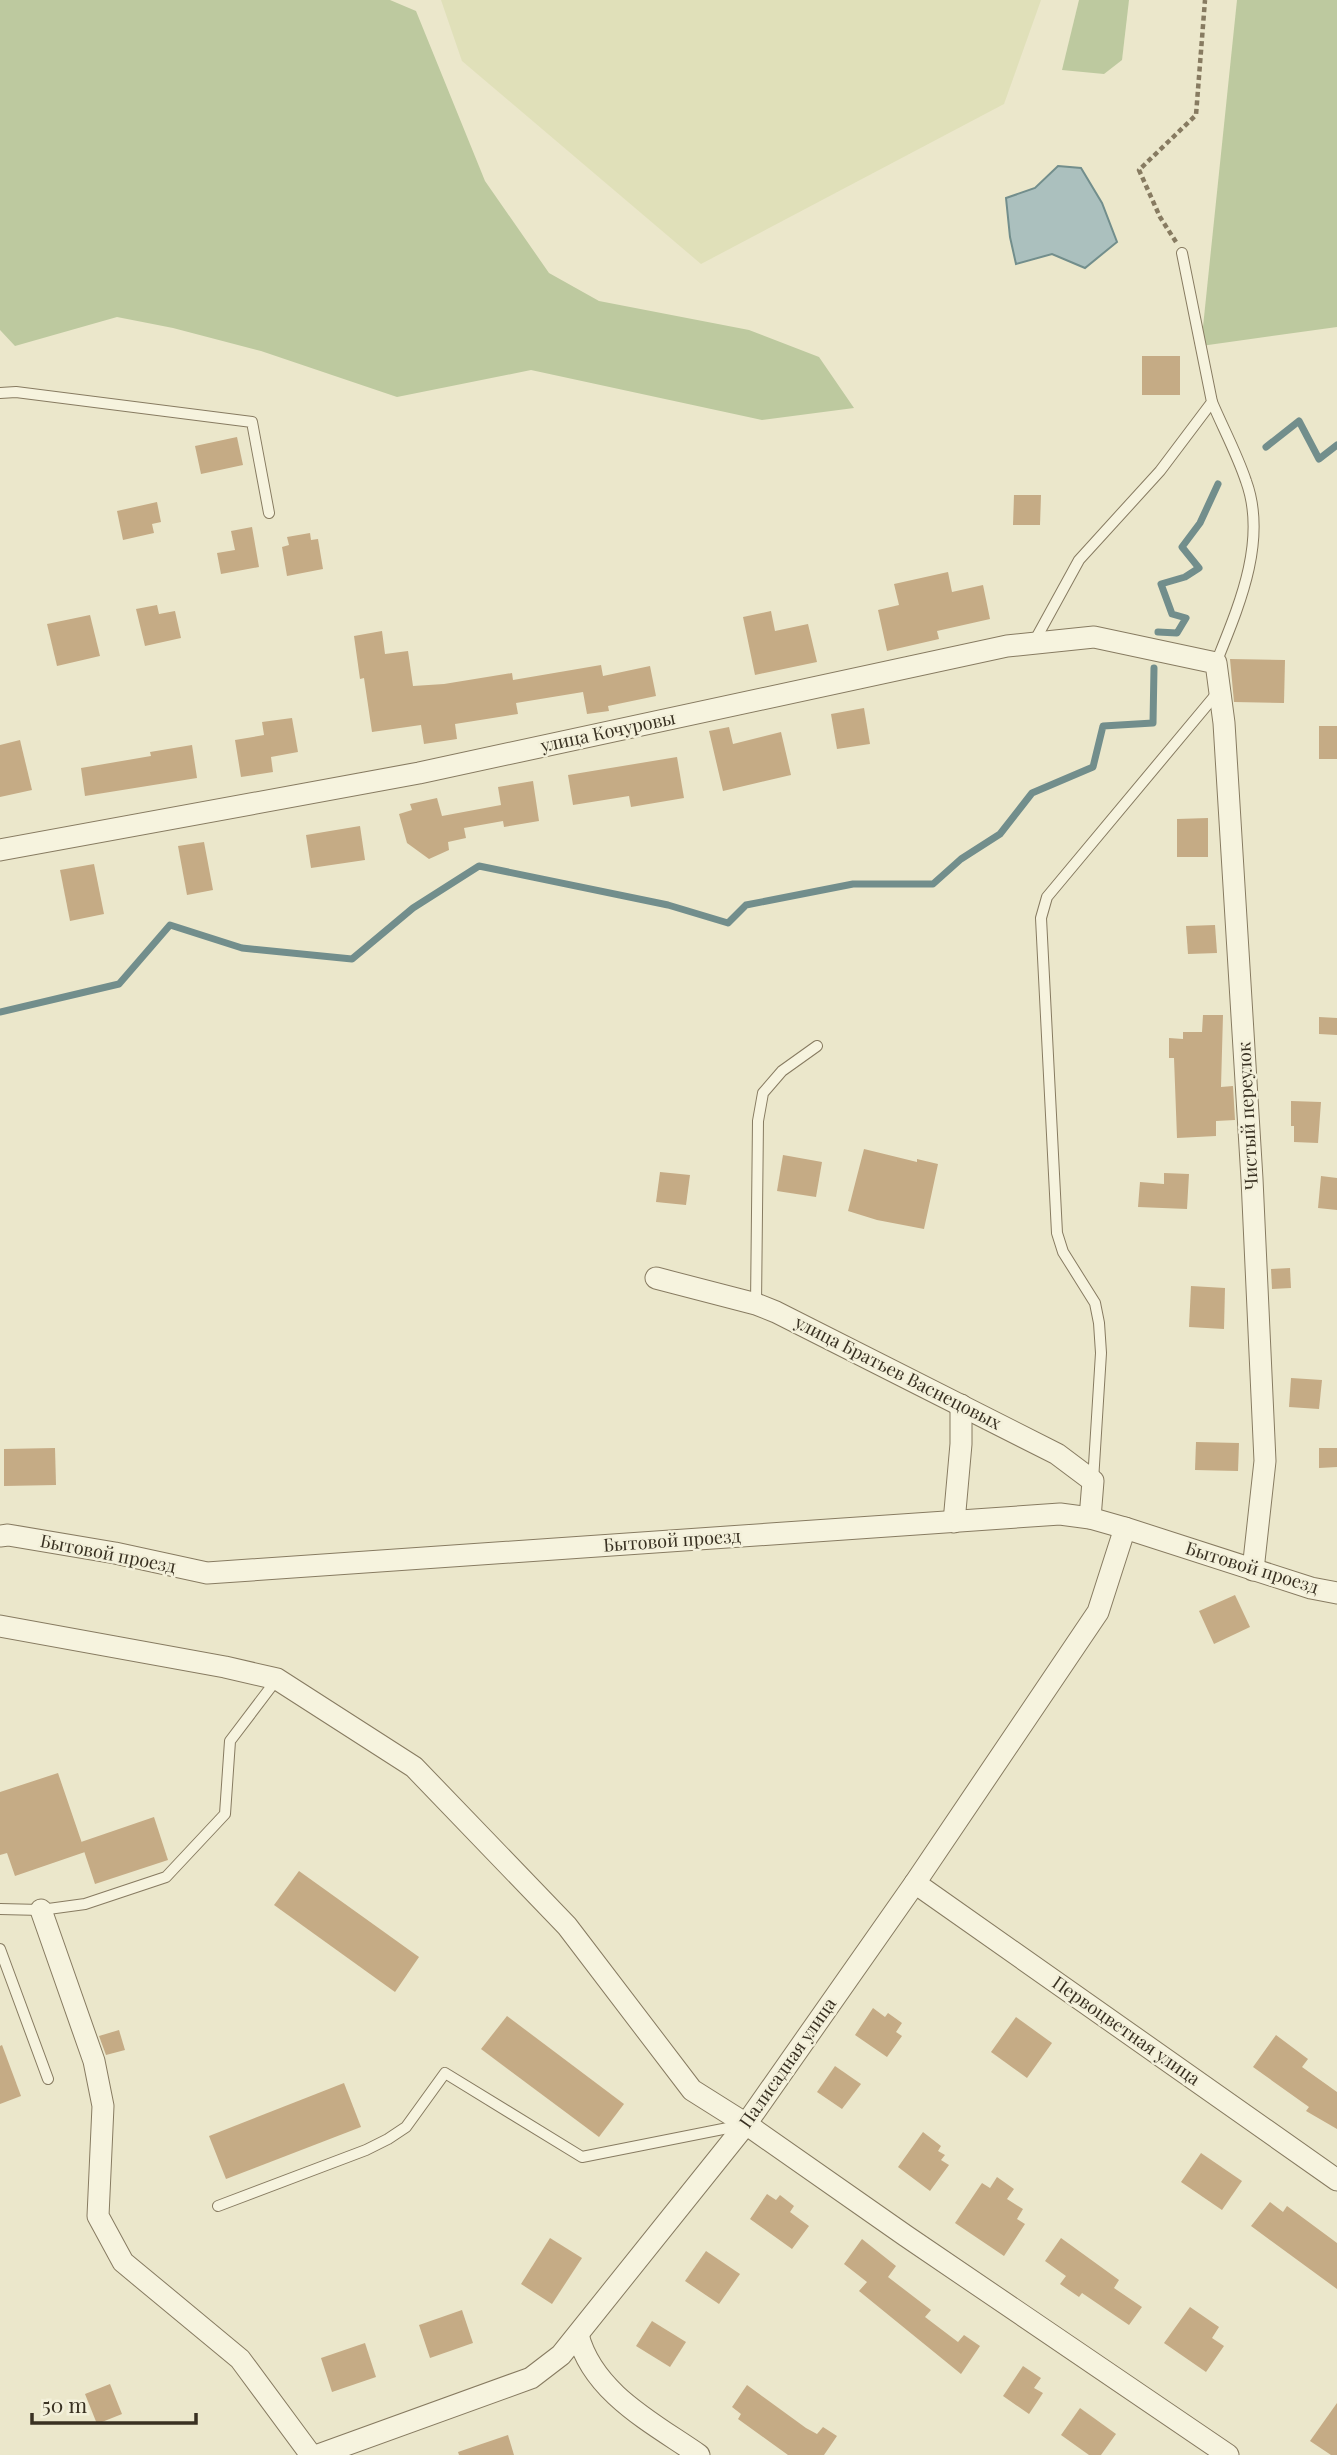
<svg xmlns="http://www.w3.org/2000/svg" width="1337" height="2455" font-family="'Playfair Display',serif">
	<rect width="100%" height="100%" fill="#ebe7cb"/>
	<path fill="#e0e0b9" d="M 441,0 L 1041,0 L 1004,104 L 701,264 L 462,61 Z"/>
	<g fill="#bdc99f">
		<path d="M 0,0 L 390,0 L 416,11 L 485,181 L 549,273 L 599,301 L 749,330 L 819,357 L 854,408 L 762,420 L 531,370 L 397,397 L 261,351 L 173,328 L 117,317 L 15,346 L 0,330 Z"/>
		<path d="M 1079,0 L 1129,0 L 1122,60 L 1104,74 L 1062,70 Z"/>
		<path d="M 1237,0 L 1337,0 L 1337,327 L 1201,346 Z"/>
	</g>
	<path fill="#abc0be" stroke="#728e8c" stroke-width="2" d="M 1058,166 L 1081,168 L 1102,203 L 1117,242 L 1085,268 L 1052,254 L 1016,264 L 1010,237 L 1006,198 L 1035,188 Z"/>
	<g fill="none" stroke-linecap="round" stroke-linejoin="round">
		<g stroke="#728e8c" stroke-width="7">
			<path d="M 1266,447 L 1299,421 L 1319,459 L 1337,445"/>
			<path d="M 1158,632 L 1177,633 L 1186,618 L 1172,614 L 1161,584 L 1185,577 L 1199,568 L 1182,547 L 1200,523 L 1218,484"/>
			<path d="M 0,1012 L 119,984 L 170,925 L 242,948 L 352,959 L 413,908 L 479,866 L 668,905 L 728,923 L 746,905 L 853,884 L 933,884 L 961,859 L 1000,834 L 1032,793 L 1093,767 L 1103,726 L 1153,723 L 1154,668"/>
		</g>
	</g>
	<g fill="#c5ab85">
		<rect x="1142" y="356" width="38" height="39"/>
		<path d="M 237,437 L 243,465 L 201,474 L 195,446 Z"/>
		<path d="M 1014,495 L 1041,495 L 1040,525 L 1013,525 Z"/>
		<path d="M 157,502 L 161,522 L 152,524 L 154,533 L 123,540 L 117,511 Z"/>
		<path d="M 252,527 L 259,567 L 221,574 L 217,553 L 235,550 L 231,531 Z"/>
		<path d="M 310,533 L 311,540 L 318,539 L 323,569 L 287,576 L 282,547 L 289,545 L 287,537 Z"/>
		<path d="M 948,572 L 952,592 L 983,585 L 990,619 L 937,631 L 939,639 L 887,651 L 878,610 L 899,605 L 894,584 Z"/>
		<path d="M 157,605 L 159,614 L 175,611 L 181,638 L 145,646 L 136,609 Z"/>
		<path d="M 771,611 L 775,631 L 808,624 L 817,662 L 755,675 L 743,617 Z"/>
		<path d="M 90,615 L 100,656 L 57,666 L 47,624 Z"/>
		<path d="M 382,631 L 385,654 L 408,651 L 413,686 L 444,684 L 512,673 L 513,680 L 601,665 L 603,676 L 650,666 L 656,696 L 608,706 L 609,711 L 587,714 L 583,692 L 516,703 L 518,714 L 455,724 L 457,739 L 424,744 L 421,725 L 372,732 L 364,678 L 360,679 L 354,636 Z"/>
		<path d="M 1230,659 L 1285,660 L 1284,703 L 1234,702 Z"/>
		<path d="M 864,708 L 870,744 L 837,749 L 831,714 Z"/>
		<path d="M 292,718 L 298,752 L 271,757 L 273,772 L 241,777 L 235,740 L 264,735 L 262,722 Z"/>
		<rect x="1319" y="726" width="18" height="33"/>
		<path d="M 729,727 L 733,744 L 781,732 L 791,775 L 723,791 L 709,731 Z"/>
		<path d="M 20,740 L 32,790 L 0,797 L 0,745 Z"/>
		<path d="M 192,745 L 197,778 L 85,796 L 81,768 L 151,756 L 150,752 Z"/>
		<path d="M 677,757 L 684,798 L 631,807 L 629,796 L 573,805 L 568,775 Z"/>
		<path d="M 533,781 L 539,821 L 504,827 L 503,821 L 464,828 L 466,838 L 448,842 L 449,850 L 429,859 L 407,843 L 399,814 L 412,810 L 410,804 L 437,798 L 442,816 L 501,805 L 498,787 Z"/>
		<path d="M 1208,818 L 1208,857 L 1177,857 L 1177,819 Z"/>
		<path d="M 360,826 L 365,860 L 311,868 L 306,835 Z"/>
		<path d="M 204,842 L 213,890 L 187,895 L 178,846 Z"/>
		<path d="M 94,864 L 104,914 L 70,921 L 60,870 Z"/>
		<path d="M 1215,925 L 1217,953 L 1188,954 L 1186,926 Z"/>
		<path d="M 1203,1015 L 1223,1015 L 1221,1087 L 1233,1086 L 1235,1120 L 1216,1121 L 1216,1136 L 1177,1138 L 1174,1058 L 1169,1058 L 1169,1038 L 1183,1039 L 1183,1032 L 1202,1032 Z"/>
		<path d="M 1319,1017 L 1337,1018 L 1337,1035 L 1319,1034 Z"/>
		<path d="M 1291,1101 L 1321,1102 L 1318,1143 L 1294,1142 L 1294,1126 L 1291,1126 Z"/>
		<path d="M 864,1149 L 917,1162 L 917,1159 L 938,1164 L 924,1229 L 877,1220 L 848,1211 Z"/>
		<path d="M 783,1155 L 822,1162 L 816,1197 L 777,1191 Z"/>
		<path d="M 660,1172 L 690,1175 L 686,1205 L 656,1202 Z"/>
		<path d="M 1164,1173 L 1189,1174 L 1187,1209 L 1138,1207 L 1140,1182 L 1164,1184 Z"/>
		<path d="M 1321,1176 L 1337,1178 L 1337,1210 L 1318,1208 Z"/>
		<path d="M 1290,1268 L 1291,1288 L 1272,1289 L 1271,1269 Z"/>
		<path d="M 1191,1286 L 1225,1288 L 1224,1329 L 1189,1327 Z"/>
		<path d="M 1291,1378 L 1322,1380 L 1319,1409 L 1289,1407 Z"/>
		<path d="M 1196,1442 L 1239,1443 L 1238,1471 L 1195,1470 Z"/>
		<path d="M 55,1448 L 56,1485 L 4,1486 L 4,1449 Z"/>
		<path d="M 1319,1448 L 1337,1448 L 1337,1467 L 1319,1468 Z"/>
		<path d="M 1235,1595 L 1250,1627 L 1214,1644 L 1199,1611 Z"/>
		<path d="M 58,1773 L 85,1852 L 15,1876 L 7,1853 L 0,1855 L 0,1792 Z"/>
		<path d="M 154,1817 L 168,1860 L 95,1884 L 81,1842 Z"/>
		<path d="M 299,1871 L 419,1957 L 395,1992 L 274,1905 Z"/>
		<path d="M 873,2008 L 885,2017 L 888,2013 L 902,2023 L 896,2032 L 902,2036 L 887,2057 L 855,2035 Z"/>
		<path d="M 507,2016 L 624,2104 L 599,2137 L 481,2049 Z"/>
		<path d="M 1016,2017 L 1052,2043 L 1027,2078 L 991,2052 Z"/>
		<path d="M 119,2030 L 125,2050 L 106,2055 L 99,2036 Z"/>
		<path d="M 1276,2035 L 1308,2059 L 1302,2067 L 1337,2092 L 1337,2129 L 1306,2111 L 1309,2107 L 1253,2067 Z"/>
		<path d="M 2,2045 L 21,2096 L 0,2104 L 0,2046 Z"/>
		<path d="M 835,2066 L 861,2084 L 842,2109 L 817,2092 Z"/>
		<path d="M 344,2083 L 361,2127 L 226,2179 L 209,2136 Z"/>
		<path d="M 923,2132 L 941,2146 L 938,2151 L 945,2155 L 941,2160 L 949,2165 L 930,2191 L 898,2167 Z"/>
		<path d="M 1201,2153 L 1242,2181 L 1222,2210 L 1181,2182 Z"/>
		<path d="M 997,2177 L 1014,2189 L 1007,2199 L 1023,2209 L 1017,2219 L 1025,2224 L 1004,2256 L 955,2223 L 982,2183 L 990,2188 Z"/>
		<path d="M 767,2194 L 776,2200 L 780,2195 L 794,2206 L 790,2212 L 809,2226 L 792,2249 L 750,2219 Z"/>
		<path d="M 1270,2202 L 1283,2212 L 1287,2206 L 1337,2243 L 1337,2289 L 1251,2226 Z"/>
		<path d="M 550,2238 L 582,2258 L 552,2304 L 521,2284 Z"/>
		<path d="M 1061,2238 L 1119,2280 L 1114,2288 L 1142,2307 L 1129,2325 L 1082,2293 L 1079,2297 L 1060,2284 L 1066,2276 L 1045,2261 Z"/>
		<path d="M 862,2239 L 896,2266 L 888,2277 L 931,2310 L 925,2317 L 958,2342 L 964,2335 L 980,2346 L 961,2374 L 859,2291 L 867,2282 L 844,2264 Z"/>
		<path d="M 706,2251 L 740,2274 L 719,2304 L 685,2281 Z"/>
		<path d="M 1190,2307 L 1219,2327 L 1212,2338 L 1224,2346 L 1206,2372 L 1164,2343 Z"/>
		<path d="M 462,2310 L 473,2343 L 430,2358 L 419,2325 Z"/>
		<path d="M 652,2321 L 686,2342 L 670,2367 L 636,2346 Z"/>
		<path d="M 365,2343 L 376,2377 L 332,2392 L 321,2358 Z"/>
		<path d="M 1023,2366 L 1041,2378 L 1034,2388 L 1043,2393 L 1029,2414 L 1003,2396 Z"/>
		<path d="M 110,2384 L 122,2414 L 97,2424 L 85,2394 Z"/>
		<path d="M 747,2385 L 806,2428 L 817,2434 L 823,2427 L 837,2436 L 824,2455 L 788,2455 L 738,2419 L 741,2414 L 732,2407 Z"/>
		<path d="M 1337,2403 L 1337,2455 L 1331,2455 L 1310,2441 Z"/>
		<path d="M 1080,2408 L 1116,2434 L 1101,2455 L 1089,2455 L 1061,2435 Z"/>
		<path d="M 508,2435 L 514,2455 L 459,2455 L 458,2452 Z"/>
	</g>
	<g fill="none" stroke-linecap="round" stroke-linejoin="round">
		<defs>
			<g id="lane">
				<path d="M 0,393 L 16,392 L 252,422 L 269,513"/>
				<path d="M 1212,402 C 1223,428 1237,454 1246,481 C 1268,541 1238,608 1216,663"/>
				<path d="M 1034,642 L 1079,560 L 1160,471 L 1212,402 L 1182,253"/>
				<path d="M 756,1304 L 758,1121 L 763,1093 L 782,1071 L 817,1046"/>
				<path d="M 1093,1481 L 1101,1353 L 1099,1323 L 1095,1303 L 1063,1252 L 1057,1233 L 1041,918 L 1047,897 L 1218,692"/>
				<path d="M 0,1909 L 41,1910 L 85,1904 L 166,1877 L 225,1814 L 230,1741 L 277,1679"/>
				<path d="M 0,1949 L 48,2079"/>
				<path d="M 218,2206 L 366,2150 L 388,2139 L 406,2127 L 445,2073 L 582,2157 L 743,2125"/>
			</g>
			<g id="street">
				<path d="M 0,850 L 419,773 L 1007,646 L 1094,637 L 1216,663 L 1224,723 L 1252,1179 L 1265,1461 L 1253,1570"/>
				<path d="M 656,1278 L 756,1304 L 776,1312 L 1057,1454 L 1093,1481 L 1090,1518"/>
				<path d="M 954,1522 L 961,1444 L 961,1405"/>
				<path d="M 0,1536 L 8,1535 L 115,1553 L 207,1573 L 1060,1514 L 1090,1518 L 1125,1528 L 1311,1588 L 1337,1593"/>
				<path d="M 0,1626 L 225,1667 L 277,1679 L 414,1767 L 567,1926 L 692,2090 L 746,2124 L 906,2236 L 1228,2455"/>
				<path d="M 915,1883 L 1337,2180"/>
				<path d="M 41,1910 L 94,2061 L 103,2106 L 98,2216 L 123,2262 L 240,2359 L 311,2455"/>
				<path d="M 578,2335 C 593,2393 653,2423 699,2455"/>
				<path d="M 318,2455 L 531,2378 L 561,2355 L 746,2124 L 915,1883 L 1098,1612 L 1125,1528"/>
			</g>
		</defs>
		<use href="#lane" stroke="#877b61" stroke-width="12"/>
		<use href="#street" stroke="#877b61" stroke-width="23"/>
		<path stroke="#877b61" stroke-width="4.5" stroke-dasharray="5 3.5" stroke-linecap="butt" d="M 1176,242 L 1160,217 L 1139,170 L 1196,115 L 1205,0"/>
		<use href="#lane" stroke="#f6f3de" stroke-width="10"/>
		<use href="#street" stroke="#f6f3de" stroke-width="21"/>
	</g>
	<g text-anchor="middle" stroke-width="5" stroke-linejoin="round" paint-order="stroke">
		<g font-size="18" fill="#393122" stroke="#f3f0da">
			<text transform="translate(608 732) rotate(-12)" y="6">улица Кочуровы</text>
			<text transform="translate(1248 1116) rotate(-93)" y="6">Чистый переулок</text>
			<text transform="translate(898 1373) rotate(27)" y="6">улица Братьев Васнецовых</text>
			<text transform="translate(672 1541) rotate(-4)" y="6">Бытовой проезд</text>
			<text transform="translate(108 1554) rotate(11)" y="6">Бытовой проезд</text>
			<text transform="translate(1252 1568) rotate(17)" y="6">Бытовой проезд</text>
			<text transform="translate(1126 2031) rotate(35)" y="6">Первоцветная улица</text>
			<text transform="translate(788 2063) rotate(-55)" y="6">Палисадная улица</text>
		</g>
	</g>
	<path d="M32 2413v10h164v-10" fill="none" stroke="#393122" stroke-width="3.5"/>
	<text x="42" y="2413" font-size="21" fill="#393122" stroke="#f3f0da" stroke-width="5" paint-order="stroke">50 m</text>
</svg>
